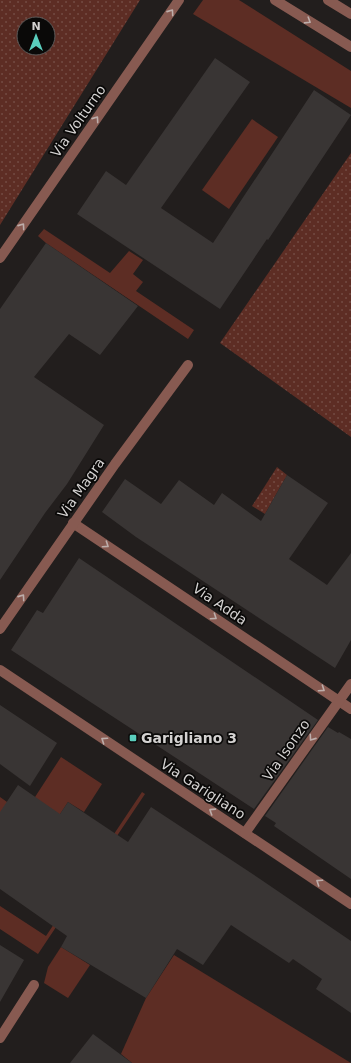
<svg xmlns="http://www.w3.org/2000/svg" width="351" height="1063" font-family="'DejaVu Sans',sans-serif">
	<defs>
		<pattern id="grass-dots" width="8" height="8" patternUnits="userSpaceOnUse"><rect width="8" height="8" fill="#5d2d24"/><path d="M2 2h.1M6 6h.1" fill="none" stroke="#734b43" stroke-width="1.8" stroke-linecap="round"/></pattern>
	</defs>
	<rect width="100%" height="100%" fill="#221e1d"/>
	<g fill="url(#grass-dots)" fill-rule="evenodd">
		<path d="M 0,0 L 140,0 L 0,225 ZM 24,24 L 48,24 L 48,48 L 24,48 Z"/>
		<path d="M 351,153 L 351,437 L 220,343 Z"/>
		<path d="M 277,467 L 287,475 L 265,514 L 252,506 Z"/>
	</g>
	<g fill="#5d2d24">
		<path d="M 203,0 L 239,0 L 351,71 L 351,108 L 193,14 Z"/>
		<path d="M 252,119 L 278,137 L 229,209 L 202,190 Z"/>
		<path d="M 44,229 L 110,273 L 129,251 L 143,260 L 133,274 L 143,282 L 136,291 L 194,330 L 188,339 L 46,243 L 38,236 Z"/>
		<path d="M 61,757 L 102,784 L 84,812 L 68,802 L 31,858 L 0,838 L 0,797 L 24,814 Z"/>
		<path d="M 142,792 L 145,794 L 38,954 L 0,929 L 0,906 L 46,936 Z"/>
		<path d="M 61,947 L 90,965 L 68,998 L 44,983 L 48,967 Z"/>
		<path d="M 174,955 L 351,1063 L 132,1063 L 121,1054 L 146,998 Z"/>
	</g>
	<g fill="#393534">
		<path d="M 215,58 L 250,82 L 161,208 L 213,243 L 314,90 L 351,115 L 268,240 L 267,239 L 220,309 L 77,214 L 106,171 L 126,185 Z"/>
		<path d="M 46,243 L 138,306 L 100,355 L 69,334 L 34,377 L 104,425 L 67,484 L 45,513 L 0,580 L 0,309 Z"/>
		<path d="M 287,475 L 328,503 L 289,559 L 327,585 L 351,553 L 351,640 L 335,668 L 136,537 L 102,512 L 125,479 L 161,504 L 179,480 L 214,505 L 222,493 L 261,521 Z"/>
		<path d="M 79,558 L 318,720 L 254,809 L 11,650 L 37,610 L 43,613 Z"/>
		<path d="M 0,705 L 57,743 L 30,786 L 0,764 Z"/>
		<path d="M 328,727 L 338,733 L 339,732 L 351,739 L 351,879 L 274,826 L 276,823 L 265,816 Z"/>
		<path d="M 18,785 L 60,814 L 68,802 L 128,842 L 151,807 L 260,879 L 351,941 L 351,1013 L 316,989 L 322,979 L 293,959 L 289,963 L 231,925 L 203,965 L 177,949 L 146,998 L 61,947 L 67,936 L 0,889 L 0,812 Z"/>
		<path d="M 0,945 L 24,960 L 0,1002 Z"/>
		<path d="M 93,1034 L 132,1063 L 70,1063 Z"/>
	</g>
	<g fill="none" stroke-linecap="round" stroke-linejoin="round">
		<g stroke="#875a51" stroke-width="10">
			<path d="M 275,0 L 351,47"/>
			<path d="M 328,0 L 351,14"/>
			<path d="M 0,258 L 179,0"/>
			<path d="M 73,523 L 351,709"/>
			<path d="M 0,629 L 115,464 L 188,365"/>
			<path d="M 0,670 L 351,904"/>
			<path d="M 245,833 L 351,684"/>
			<path d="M 0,1038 L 34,985"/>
		</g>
	</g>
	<defs><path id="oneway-chevron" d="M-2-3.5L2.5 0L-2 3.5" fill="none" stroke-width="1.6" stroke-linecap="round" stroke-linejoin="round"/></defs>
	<g stroke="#bdaeab">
		<use href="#oneway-chevron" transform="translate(171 12) rotate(-55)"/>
		<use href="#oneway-chevron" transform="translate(308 21) rotate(32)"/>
		<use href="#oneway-chevron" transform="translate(96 119) rotate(-55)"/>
		<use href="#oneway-chevron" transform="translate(22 226) rotate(-55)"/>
		<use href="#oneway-chevron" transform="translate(106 545) rotate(34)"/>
		<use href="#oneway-chevron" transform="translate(22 597) rotate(-55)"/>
		<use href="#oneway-chevron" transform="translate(214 617) rotate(34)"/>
		<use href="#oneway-chevron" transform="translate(322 689) rotate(34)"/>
		<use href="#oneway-chevron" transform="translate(312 738) rotate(125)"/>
		<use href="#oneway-chevron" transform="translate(104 740) rotate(-146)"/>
		<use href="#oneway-chevron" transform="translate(212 811) rotate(-147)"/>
		<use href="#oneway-chevron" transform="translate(319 882) rotate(-146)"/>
	</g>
	<rect fill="#5acebd" stroke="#0a0908" stroke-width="1.5" x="129" y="734" width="8" height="8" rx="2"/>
	<g text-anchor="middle" stroke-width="3.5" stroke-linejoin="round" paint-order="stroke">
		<g font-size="14" fill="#d4d2d1" stroke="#0a0908">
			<text transform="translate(78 121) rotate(-55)" y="5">Via Volturno</text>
			<text transform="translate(81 488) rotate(-55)" y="5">Via Magra</text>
			<text transform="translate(220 604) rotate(34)" y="5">Via Adda</text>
			<text transform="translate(286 750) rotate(-55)" y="5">Via Isonzo</text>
			<text transform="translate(203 789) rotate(33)" y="5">Via Garigliano</text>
		</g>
		<g font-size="14" font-weight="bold" fill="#d4d2d1" stroke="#0a0908" text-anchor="start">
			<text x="141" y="743">Garigliano 3</text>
		</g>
	</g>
	<g transform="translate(36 36)"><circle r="19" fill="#0a0908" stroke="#5b5958"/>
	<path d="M0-3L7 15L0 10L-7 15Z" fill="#5acebd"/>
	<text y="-6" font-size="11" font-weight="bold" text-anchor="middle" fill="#d4d2d1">N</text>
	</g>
</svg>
